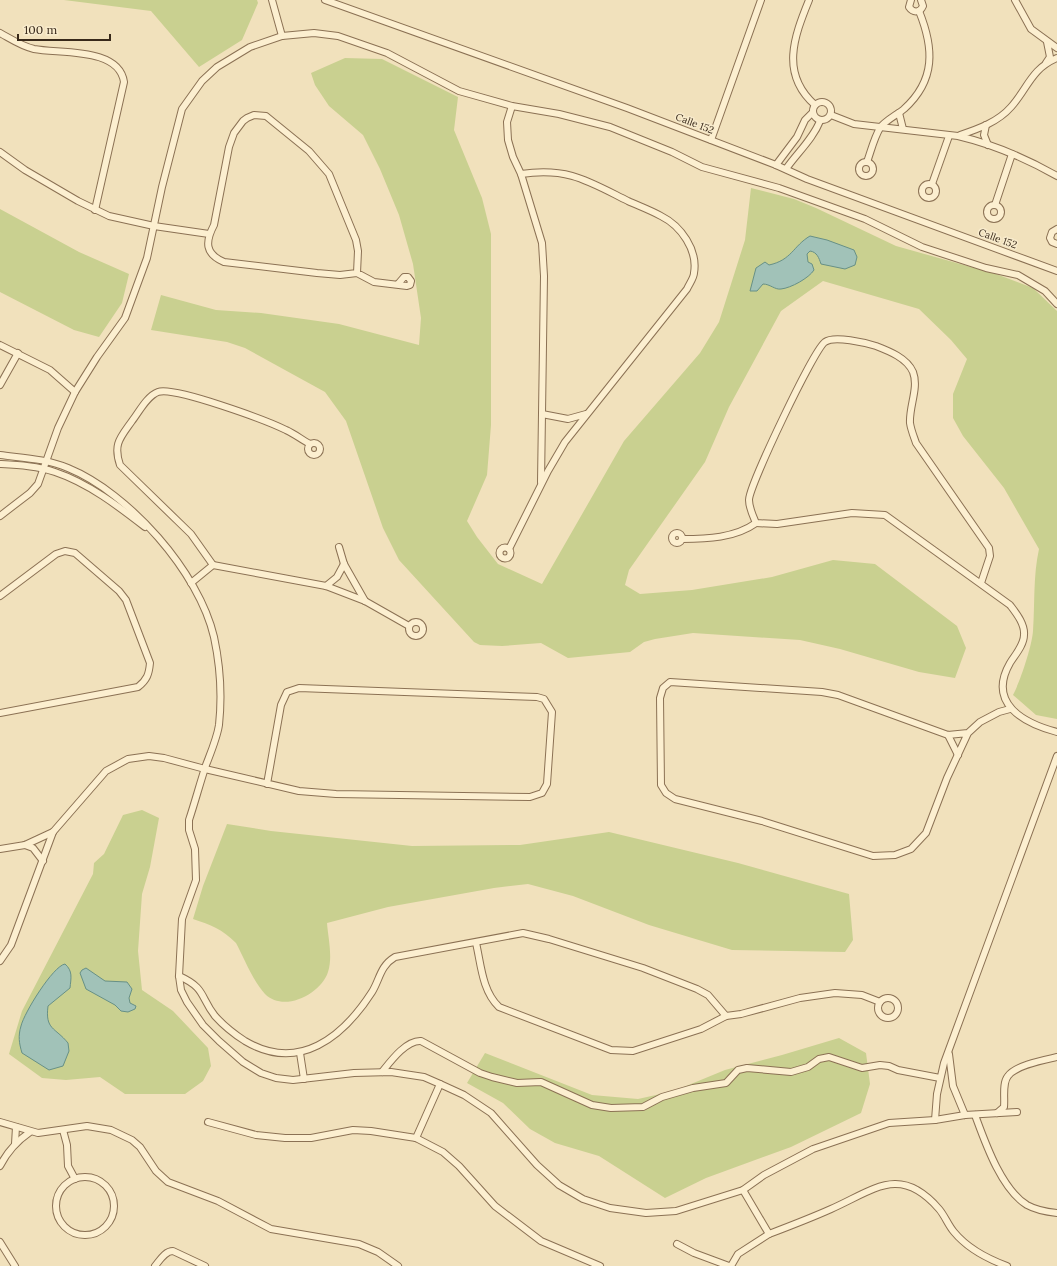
<svg xmlns="http://www.w3.org/2000/svg" width="1057" height="1266" font-family="Lora,serif">
	<rect width="100%" height="100%" fill="#f1e1bc"/>
	<g fill="#c9d090">
		<path d="M 64,0 L 257,0 L 258,3 L 242,40 L 199,67 L 151,11 Z"/>
		<path d="M 345,58 L 382,59 L 458,97 L 454,130 L 482,198 L 491,234 L 491,425 L 487,475 L 467,521 L 477,537 L 498,564 L 542,584 L 624,441 L 700,353 L 719,322 L 745,240 L 751,188 L 794,199 L 816,208 L 896,246 L 996,274 L 1033,288 L 1057,311 L 1057,719 L 1036,715 L 1013,695 C 1020,682 1032,646 1033,631 C 1035,603 1033,576 1039,549 L 1004,488 L 963,436 L 953,418 L 953,394 L 967,359 L 951,340 L 919,309 L 823,281 L 781,311 L 729,407 L 705,462 L 629,570 L 625,585 L 640,594 L 692,590 L 772,577 L 833,560 L 875,564 L 957,626 L 966,648 L 955,678 L 919,672 L 840,649 L 800,640 L 693,633 L 655,639 L 644,642 L 630,652 L 568,658 L 541,643 L 502,646 L 480,645 L 474,642 L 399,560 L 383,528 L 346,421 L 325,392 L 245,348 L 227,342 L 151,330 L 161,295 L 216,310 L 261,313 L 339,324 L 419,345 L 421,318 L 413,264 L 399,215 L 380,169 L 363,135 L 329,106 L 315,85 L 311,73 Z"/>
		<path d="M 0,209 L 79,252 L 129,274 L 122,303 L 99,337 L 74,330 L 0,292 Z"/>
		<path d="M 142,810 L 159,818 L 150,867 L 142,894 L 138,951 L 142,990 L 173,1011 L 208,1048 L 211,1066 L 203,1081 L 185,1094 L 125,1094 L 100,1077 L 66,1080 L 42,1078 L 9,1054 L 22,1011 L 93,874 L 94,863 L 104,854 L 123,815 Z"/>
		<path d="M 227,824 L 271,831 L 412,846 L 520,845 L 609,832 L 738,863 L 849,894 L 853,940 L 845,952 L 732,950 L 649,925 L 573,896 L 528,884 L 494,888 L 388,907 L 327,923 C 328,937 333,957 328,972 C 321,994 284,1013 265,994 C 253,981 244,958 236,943 C 222,929 211,925 193,919 L 203,886 Z"/>
		<path d="M 839,1038 L 866,1053 L 870,1084 L 861,1113 L 791,1147 L 706,1178 L 665,1198 L 599,1156 L 555,1143 L 530,1129 L 503,1103 L 467,1083 L 485,1053 L 592,1095 L 638,1099 L 674,1091 L 725,1070 L 782,1055 Z"/>
	</g>
	<g fill="#a1c2b8" stroke="#679086">
		<path d="M 810,236 L 827,240 L 854,250 L 857,257 L 855,265 L 845,269 L 821,264 C 819,258 817,252 810,251 L 807,254 L 808,262 L 812,264 L 814,270 C 809,278 791,288 781,289 C 775,290 770,284 763,284 L 757,291 L 750,291 L 756,268 L 765,262 L 769,265 C 792,260 793,246 810,236 Z"/>
		<path d="M 65,964 C 73,971 71,978 70,988 L 48,1006 C 45,1030 55,1027 68,1043 L 69,1051 L 63,1066 L 49,1070 L 22,1053 C 19,1043 18,1036 21,1026 C 24,1013 53,966 65,964 Z"/>
		<path d="M 86,968 L 105,981 L 127,982 L 132,989 L 129,998 L 130,1003 L 136,1006 L 135,1009 L 128,1012 L 121,1011 L 115,1005 L 86,989 L 80,973 L 82,970 Z"/>
	</g>
	<g fill="none" stroke-linecap="round" stroke-linejoin="round">
		<defs>
			<g id="street">
				<path d="M 272,0 L 282,36"/>
				<path d="M 325,0 L 627,108 L 776,165 L 807,179 L 1057,271"/>
				<path d="M 809,0 C 794,37 780,74 815,105"/>
				<path d="M 911,0 L 909,7 C 913,13 920,13 923,6 L 921,0"/>
				<path d="M 1015,0 L 1031,29 L 1057,48"/>
				<path d="M 0,33 C 11,39 21,46 34,49 C 60,54 119,47 124,82 L 95,210"/>
				<path d="M 1046,63 L 1050,57 L 1047,42"/>
				<circle cx="822" cy="111" r="9"/>
				<path d="M 512,106 L 507,122 L 508,140 L 513,157 L 521,174 L 542,243 L 544,276 L 541,482"/>
				<path d="M 899,113 L 903,129"/>
				<path d="M 831,115 L 854,124 L 958,136 C 992,144 1027,159 1057,176"/>
				<path d="M 986,125 L 984,135 L 988,145"/>
				<path d="M 960,135 C 978,129 998,122 1011,107 C 1028,88 1031,69 1057,58"/>
				<path d="M 711,140 L 761,0"/>
				<path d="M 0,152 L 25,170 L 78,201 L 109,216 L 154,226 L 209,234"/>
				<circle cx="866" cy="169" r="7"/>
				<path d="M 867,162 C 871,151 874,138 880,128 C 883,122 898,114 904,109 C 936,80 934,48 919,11"/>
				<path d="M 776,165 L 797,137 L 805,120 L 812,113"/>
				<path d="M 786,169 C 797,153 813,139 820,121"/>
				<circle cx="929" cy="191" r="7"/>
				<path d="M 932,184 L 949,136"/>
				<circle cx="994" cy="212" r="7"/>
				<path d="M 995,205 L 1012,154"/>
				<path d="M 1057,229 L 1052,232 L 1050,238 L 1052,242 L 1057,244"/>
				<path d="M 357,273 L 358,251 L 356,240 L 329,174 L 309,151 L 266,116 L 254,115 L 247,118 L 243,121 L 234,133 L 229,147 L 214,225 C 205,242 205,254 224,262 L 317,273 L 340,275 L 357,273 L 374,282 L 407,286 L 410,285 L 411,281 L 408,277 L 404,277 L 398,284"/>
				<path d="M 0,345 L 50,370 L 75,392"/>
				<path d="M 0,385 L 18,353"/>
				<path d="M 542,414 L 568,419 L 586,414"/>
				<circle cx="314" cy="449" r="6"/>
				<path d="M 0,455 C 23,458 47,459 68,468 C 129,493 199,572 214,637 C 220,665 222,697 219,725 C 217,738 211,752 206,765 C 200,783 195,802 189,820 L 189,830 L 195,849 L 196,880 L 182,919 L 179,976 L 181,990 L 187,1002 L 203,1025 L 219,1041 L 243,1062 L 261,1073 L 276,1078 L 293,1080 L 354,1073 L 391,1072 L 424,1077 L 440,1084 L 464,1095 L 491,1113 L 537,1165 L 559,1185 L 583,1199 L 610,1208 L 646,1213 L 676,1211 L 743,1190 L 764,1175 L 813,1149 L 889,1123 L 935,1120 L 965,1115 L 1017,1112"/>
				<path d="M 0,464 C 18,465 38,466 55,472 C 88,483 118,506 145,527"/>
				<path d="M 0,516 L 30,493 L 38,484 L 58,428 L 75,392 L 97,357 L 125,318 L 147,258 L 162,187 L 182,109 L 202,81 L 217,67 L 250,47 L 282,36 L 314,33 L 338,36 L 387,53 L 459,91 L 512,106 L 559,114 L 610,127 L 672,152 L 702,167 L 779,188 L 865,219 L 922,247 L 986,268 L 1018,275 L 1045,291 L 1057,304"/>
				<circle cx="677" cy="538" r="5"/>
				<path d="M 682,539 C 707,539 735,538 756,523"/>
				<path d="M 339,547 L 344,564 L 365,601"/>
				<circle cx="505" cy="553" r="5.5"/>
				<path d="M 509,549 L 548,471 L 565,442 L 687,289 C 689,284 694,278 694,273 C 698,250 681,226 661,216 C 650,210 639,206 628,201 C 588,181 568,167 521,174"/>
				<path d="M 213,565 L 326,586 L 365,601 L 409,626"/>
				<path d="M 191,583 L 213,565 L 191,534 L 120,465 C 113,444 120,438 132,421 C 139,412 147,396 158,392 C 174,386 268,421 286,430 C 295,434 302,440 310,444"/>
				<path d="M 981,583 L 990,556 L 989,548 L 916,443 C 914,437 911,430 910,423 C 909,406 919,388 913,372 C 907,358 889,351 876,346 C 866,343 834,335 825,342 C 814,349 749,486 749,500 C 749,508 753,516 756,523 L 777,524 L 852,513 L 885,515 L 1010,605 C 1016,613 1025,624 1024,635 C 1024,645 1015,655 1010,663 C 987,703 1023,723 1057,732"/>
				<path d="M 326,586 L 337,577 L 344,564"/>
				<path d="M 0,596 L 56,554 L 65,551 L 75,553 L 119,591 L 126,600 L 150,663 C 149,674 147,680 138,687 L 0,713"/>
				<circle cx="416" cy="629" r="7"/>
				<path d="M 968,733 L 948,735 L 838,695 L 822,692 L 670,682 L 663,688 L 660,698 L 661,785 L 666,793 L 675,799 L 762,821 L 873,856 L 895,855 L 911,849 L 926,833 L 947,778 L 968,733 L 980,722 L 999,712 L 1010,709"/>
				<path d="M 948,735 L 958,755"/>
				<path d="M 25,845 L 33,848 L 43,861"/>
				<path d="M 0,849 L 25,845 L 53,832"/>
				<path d="M 476,943 C 481,964 482,991 499,1007 L 611,1050 L 633,1051 L 701,1029 L 726,1016 L 741,1014 L 800,998 L 835,993 L 862,995 L 880,1002"/>
				<path d="M 0,961 L 11,945 L 53,832 L 106,771 L 128,759 L 149,756 L 164,758 L 205,769 L 299,791 L 336,794 L 530,797 L 542,793 L 547,784 L 552,712 L 544,699 L 537,697 L 299,688 L 287,692 L 281,705 L 267,784"/>
				<path d="M 179,976 C 206,988 200,997 215,1016 C 224,1026 234,1034 245,1041 C 299,1073 343,1037 372,992 C 380,979 380,966 395,957 L 523,933 L 549,939 L 643,968 L 697,989 L 708,995 L 726,1016"/>
				<circle cx="888" cy="1008" r="10"/>
				<path d="M 300,1053 L 304,1079"/>
				<path d="M 949,1054 L 953,1086 L 965,1115"/>
				<path d="M 382,1072 C 390,1062 406,1040 421,1041 L 480,1073 L 492,1077 L 517,1083 L 541,1082 L 592,1105 L 611,1108 L 643,1107 L 662,1097 L 693,1088 L 726,1083 L 738,1070 L 747,1068 L 791,1072 L 808,1067 L 819,1059 L 829,1057 L 862,1068 L 880,1065 L 889,1066 L 898,1070 L 940,1078"/>
				<path d="M 997,1113 L 1004,1107 C 1005,1098 1002,1083 1008,1076 C 1016,1065 1044,1060 1057,1057"/>
				<path d="M 975,1115 C 985,1142 1001,1189 1027,1205 C 1036,1210 1047,1212 1057,1213"/>
				<path d="M 935,1120 L 937,1094 L 944,1063 L 1057,756"/>
				<path d="M 0,1122 L 38,1133 L 87,1126 L 111,1130 L 132,1140 L 140,1147 L 156,1171 L 168,1182 L 218,1201 L 271,1229 L 359,1244 L 378,1252 L 398,1266"/>
				<path d="M 208,1122 L 256,1135 L 285,1138 L 311,1138 L 353,1130 L 371,1131 L 416,1138 L 443,1152 L 459,1166 L 495,1206 L 541,1241 L 600,1266"/>
				<path d="M 63,1130 L 67,1145 L 68,1166 L 75,1179"/>
				<path d="M 416,1138 L 440,1084"/>
				<path d="M 15,1144 L 16,1127"/>
				<path d="M 0,1166 C 7,1152 17,1141 30,1132"/>
				<circle cx="85" cy="1206" r="29"/>
				<path d="M 743,1190 L 769,1234 C 790,1226 811,1218 831,1209 C 874,1190 900,1164 939,1209 C 945,1216 948,1225 954,1232 C 968,1249 988,1259 1007,1266"/>
				<path d="M 0,1242 L 15,1266"/>
				<path d="M 677,1244 L 694,1253 L 729,1266"/>
				<path d="M 155,1266 C 160,1260 165,1251 173,1251 L 205,1266"/>
				<path d="M 731,1266 L 738,1254 L 769,1234"/>
			</g>
		</defs>
		<use href="#street" stroke="#8b7154" stroke-width="8"/>
		<use href="#street" stroke="#fcefd0" stroke-width="6"/>
	</g>
	<g text-anchor="middle" stroke-width="3" stroke-linejoin="round" paint-order="stroke">
		<g font-size="10" fill="#38291a" stroke="#f8ebcc">
			<text transform="translate(695 123) rotate(21)" y="4">Calle 152</text>
			<text transform="translate(998 238) rotate(20)" y="4">Calle 152</text>
		</g>
	</g>
	<path d="M18 34v6h92v-6" fill="none" stroke="#38291a" stroke-width="2"/>
	<text x="24" y="34" font-size="12" fill="#38291a" stroke="#f8ebcc" stroke-width="3" paint-order="stroke">100 m</text>
</svg>
